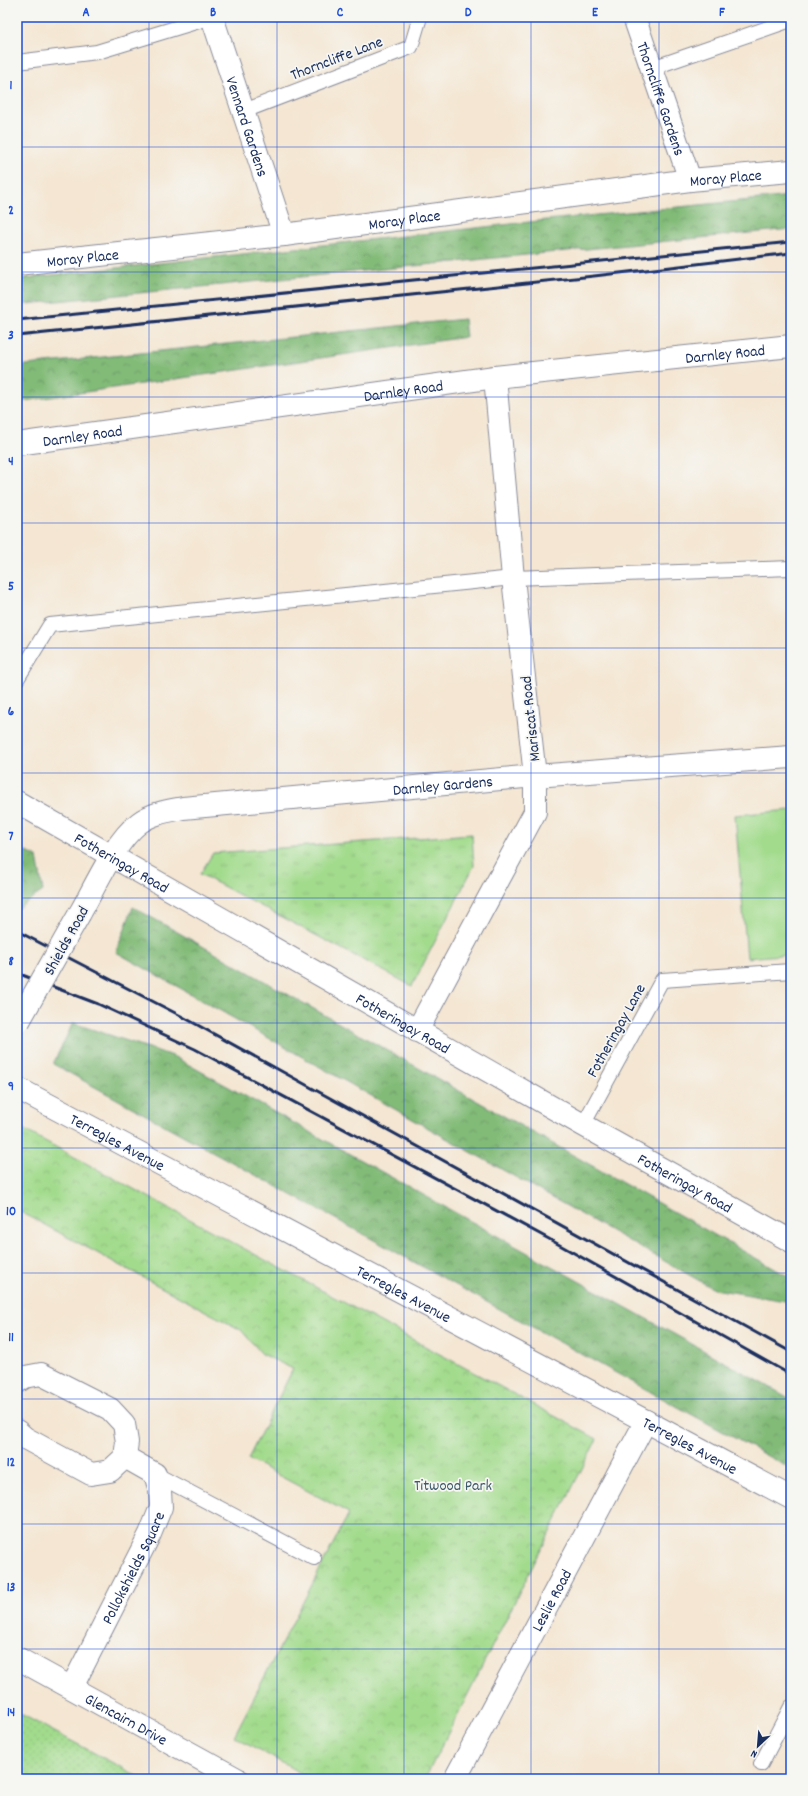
<svg xmlns="http://www.w3.org/2000/svg" width="808" height="1796" font-family="Dekko,sans-serif">
	<defs>
		<pattern id="grass-tufts" width="24" height="20" patternUnits="userSpaceOnUse"><rect width="24" height="20" fill="#a3db8d"/><path d="M3 7l-1-3M5 7V3M7 7l1-3M15 17l-1-3M17 17v-4M19 17l1-3" fill="none" stroke="#8cbc7c"/></pattern>
		<pattern id="forest-crowns" width="20" height="18" patternUnits="userSpaceOnUse"><rect width="20" height="18" fill="#82bb78"/><path d="M2 6a3 3 0 1 1 6 0M12 15a3 3 0 1 1 6 0" fill="none" stroke="#6a9866"/></pattern>
		<pattern id="park-crowns" width="20" height="18" patternUnits="userSpaceOnUse"><rect width="20" height="18" fill="#a3db8d"/><path d="M2 6a3 3 0 1 1 6 0M12 15a3 3 0 1 1 6 0" fill="none" stroke="#8cbc7c"/></pattern>
		<pattern id="garden-dots" width="8" height="8" patternUnits="userSpaceOnUse"><rect width="8" height="8" fill="#a3db8d"/><path d="M2 2h.1M6 6h.1" fill="none" stroke="#8cbc7c" stroke-width="1.8" stroke-linecap="round"/></pattern>
	</defs>
	<rect width="100%" height="100%" fill="#f6f6f2"/>
	<filter id="ink" filterUnits="userSpaceOnUse"><feTurbulence type="fractalNoise" baseFrequency=".025" numOctaves="2"/><feDisplacementMap in="SourceGraphic" scale="8" xChannelSelector="R" yChannelSelector="G"/><feConvolveMatrix kernelMatrix="1 2 1 2 8 2 1 2 1" color-interpolation-filters="sRGB"/></filter>
	<filter id="wash" filterUnits="userSpaceOnUse"><feTurbulence type="fractalNoise" baseFrequency=".012" numOctaves="4" result="noise"/><feDisplacementMap in="SourceGraphic" scale="16" xChannelSelector="R" yChannelSelector="G"/><feGaussianBlur stdDeviation="0.9" result="paint"/><feColorMatrix in="noise" values="0 0 0 0 0 0 0 0 0 0 0 0 0 0 0 0 0 1.4 0 .05"/><feComposite in="paint" operator="in"/></filter>
	<g filter="url(#wash)">
		<rect width="100%" height="100%" fill="#f4e6d2"/>
		<path fill="url(#grass-tufts)" stroke="#5f8576" d="M 472,834 L 474,866 L 412,986 L 200,874 L 213,853 Z"/>
		<g fill="url(#forest-crowns)" stroke="#4e756b">
			<path d="M 791,196 L 791,229 L 17,305 L 17,279 L 556,219 Z"/>
			<path d="M 464,319 L 466,337 L 17,402 L 17,366 Z"/>
			<path d="M 17,847 L 37,857 L 43,891 L 17,909 Z"/>
			<path d="M 133,907 L 791,1278 L 791,1302 L 714,1289 L 116,952 Z"/>
			<path d="M 73,1023 L 173,1056 L 791,1399 L 791,1469 L 53,1064 Z"/>
		</g>
		<path fill="url(#park-crowns)" stroke="#5f8576" d="M 17,1126 L 597,1439 L 425,1779 L 311,1779 L 234,1736 L 349,1513 L 248,1459 L 293,1369 L 262,1354 L 241,1330 L 17,1210 Z"/>
		<path fill="url(#garden-dots)" stroke="#5f8576" d="M 17,1712 L 143,1779 L 17,1779 Z"/>
		<path fill="#a3db8d" stroke="#5f8576" d="M 791,810 L 791,954 L 747,958 L 735,815 Z"/>
	</g>
	<g filter="url(#ink)">
		<g fill="none" stroke-linecap="round" stroke-linejoin="round">
			<defs>
				<g id="service">
					<path d="M 17,62 L 97,52 L 212,17"/>
					<path d="M 652,68 L 791,20"/>
					<path d="M 244,111 L 411,47 L 420,17"/>
					<path d="M 17,679 L 50,625 L 513,578 L 791,568"/>
					<path d="M 583,1125 L 662,980 L 791,971"/>
					<path d="M 155,1474 L 314,1558"/>
					<path d="M 761,1764 L 791,1707"/>
				</g>
				<g id="minor">
					<path id="s1" d="M 212,17 L 284,235"/>
					<path id="s2" d="M 634,17 L 690,180"/>
					<path id="s3" d="M 17,264 L 284,235 L 690,180 L 791,171"/>
					<path id="s4" d="M 17,802 L 583,1125 L 791,1241"/>
					<path id="s5" d="M 80,913 C 95,887 115,841 139,823 C 152,813 168,811 183,808 L 535,776 L 791,757"/>
					<path d="M 417,1031 L 535,812 L 535,776 L 513,578 L 495,377"/>
					<path id="s6" d="M 17,1088 L 791,1498"/>
					<path d="M 17,1382 L 25,1377 L 41,1374 L 110,1409 L 124,1424 L 127,1442 L 125,1457 L 110,1471 L 91,1474 L 25,1438 L 17,1431"/>
					<path id="s7" d="M 17,1658 L 237,1779"/>
					<path id="s8" d="M 72,1687 L 150,1534 L 161,1507 L 160,1491 L 155,1474 L 125,1457"/>
					<path id="s9" d="M 455,1779 L 646,1421"/>
				</g>
				<g id="secondary">
					<path id="s10" d="M 17,444 L 495,377 L 791,346"/>
				</g>
			</defs>
			<use href="#service" stroke="#888a98" stroke-width="16"/>
			<use href="#minor" stroke="#888a98" stroke-width="24"/>
			<use href="#secondary" stroke="#888a98" stroke-width="24"/>
			<use href="#service" stroke="#fff" stroke-width="14"/>
			<use href="#minor" stroke="#fff" stroke-width="22"/>
			<use href="#secondary" stroke="#fff" stroke-width="22"/>
			<g stroke="#1b2f5e" stroke-width="3">
				<path d="M 17,320 L 791,242"/>
				<path d="M 17,336 L 594,276 L 791,253"/>
				<path d="M 17,931 L 183,1017 L 791,1352"/>
				<path d="M 17,973 L 98,1004 L 195,1049 L 549,1239 L 791,1375"/>
			</g>
			<defs>
				<path id="minor-bridge" d="M 19,1021 L 80,913"/>
			</defs>
			<use href="#minor-bridge" stroke="#888a98" stroke-width="24" stroke-linecap="butt"/>
			<use href="#minor-bridge" stroke="#fff" stroke-width="22"/>
		</g>
	</g>
	<path fill="none" stroke="#1d4ed8" stroke-width="1" stroke-opacity="0.55" d="M 149,17 L 149,1779M 277,17 L 277,1779M 404,17 L 404,1779M 531,17 L 531,1779M 659,17 L 659,1779M 17,147 L 791,147M 17,272 L 791,272M 17,397 L 791,397M 17,523 L 791,523M 17,648 L 791,648M 17,773 L 791,773M 17,898 L 791,898M 17,1023 L 791,1023M 17,1148 L 791,1148M 17,1273 L 791,1273M 17,1399 L 791,1399M 17,1524 L 791,1524M 17,1649 L 791,1649"/>
	<g text-anchor="middle" stroke-width="3.5" stroke-linejoin="round" paint-order="stroke">
		<g font-size="16" fill="#1b2f5e" stroke="#f6f6f2">
			<text transform="translate(336 57) rotate(-21)" y="6">Thorncliffe Lane</text>
			<text dy="6" stroke="none"><textPath href="#s2" startOffset="86">Thorncliffe Gardens</textPath></text>
			<text dy="6" stroke="none"><textPath href="#s1" startOffset="115">Vennard Gardens</textPath></text>
			<text dy="6" stroke="none"><textPath href="#s3" startOffset="714">Moray Place</textPath></text>
			<text dy="6" stroke="none"><textPath href="#s3" startOffset="390">Moray Place</textPath></text>
			<text dy="6" stroke="none"><textPath href="#s3" startOffset="66">Moray Place</textPath></text>
			<text dy="6" stroke="none"><textPath href="#s10" startOffset="714">Darnley Road</textPath></text>
			<text dy="6" stroke="none"><textPath href="#s10" startOffset="390">Darnley Road</textPath></text>
			<text dy="6" stroke="none"><textPath href="#s10" startOffset="66">Darnley Road</textPath></text>
			<text transform="translate(529 719) rotate(-96)" y="6">Mariscat Road</text>
			<text dy="6" stroke="none"><textPath href="#s5" startOffset="416">Darnley Gardens</textPath></text>
			<text dy="6" stroke="none"><textPath href="#s4" startOffset="121">Fotheringay Road</textPath></text>
			<text transform="translate(65 940) rotate(-61)" y="6">Shields Road</text>
			<text dy="6" stroke="none"><textPath href="#s4" startOffset="445">Fotheringay Road</textPath></text>
			<text transform="translate(615 1030) rotate(-61)" y="6">Fotheringay Lane</text>
			<text dy="6" stroke="none"><textPath href="#s6" startOffset="114">Terregles Avenue</textPath></text>
			<text dy="6" stroke="none"><textPath href="#s4" startOffset="769">Fotheringay Road</textPath></text>
			<text dy="6" stroke="none"><textPath href="#s6" startOffset="438">Terregles Avenue</textPath></text>
			<text dy="6" stroke="none"><textPath href="#s6" startOffset="762">Terregles Avenue</textPath></text>
			<text dy="6" stroke="none"><textPath href="#s8" startOffset="134">Pollokshields Square</textPath></text>
			<text dy="6" stroke="none"><textPath href="#s9" startOffset="203">Leslie Road</textPath></text>
			<text dy="6" stroke="none"><textPath href="#s7" startOffset="125">Glencairn Drive</textPath></text>
		</g>
		<g font-size="16" fill="#3d5a6a" stroke="#f6f6f2">
			<text x="453" y="1490">Titwood Park</text>
		</g>
	</g>
	<rect width="808" height="1796" fill="none" stroke="#f6f6f2" stroke-width="44"/>
	<g transform="translate(758 1746) rotate(206)" stroke="#f6f6f2" stroke-width="3" paint-order="stroke">
	<path d="M0-3L7 15L0 10L-7 15Z" fill="#1b2f5e"/>
	<text y="-6" font-size="11" font-weight="bold" text-anchor="middle" fill="#1b2f5e">N</text>
	</g>
	<rect x="22" y="22" width="764" height="1752" fill="none" stroke="#1d4ed8" stroke-width="1.5"/>
	<g font-size="13" text-anchor="middle" font-weight="bold" fill="#1d4ed8">
		<text x="86" y="16">A</text>
		<text x="213" y="16">B</text>
		<text x="340" y="16">C</text>
		<text x="468" y="16">D</text>
		<text x="595" y="16">E</text>
		<text x="722" y="16">F</text>
		<text x="11" y="89">1</text>
		<text x="11" y="214">2</text>
		<text x="11" y="339">3</text>
		<text x="11" y="465">4</text>
		<text x="11" y="590">5</text>
		<text x="11" y="715">6</text>
		<text x="11" y="840">7</text>
		<text x="11" y="965">8</text>
		<text x="11" y="1090">9</text>
		<text x="11" y="1215">10</text>
		<text x="11" y="1341">11</text>
		<text x="11" y="1466">12</text>
		<text x="11" y="1591">13</text>
		<text x="11" y="1716">14</text>
	</g>
</svg>
